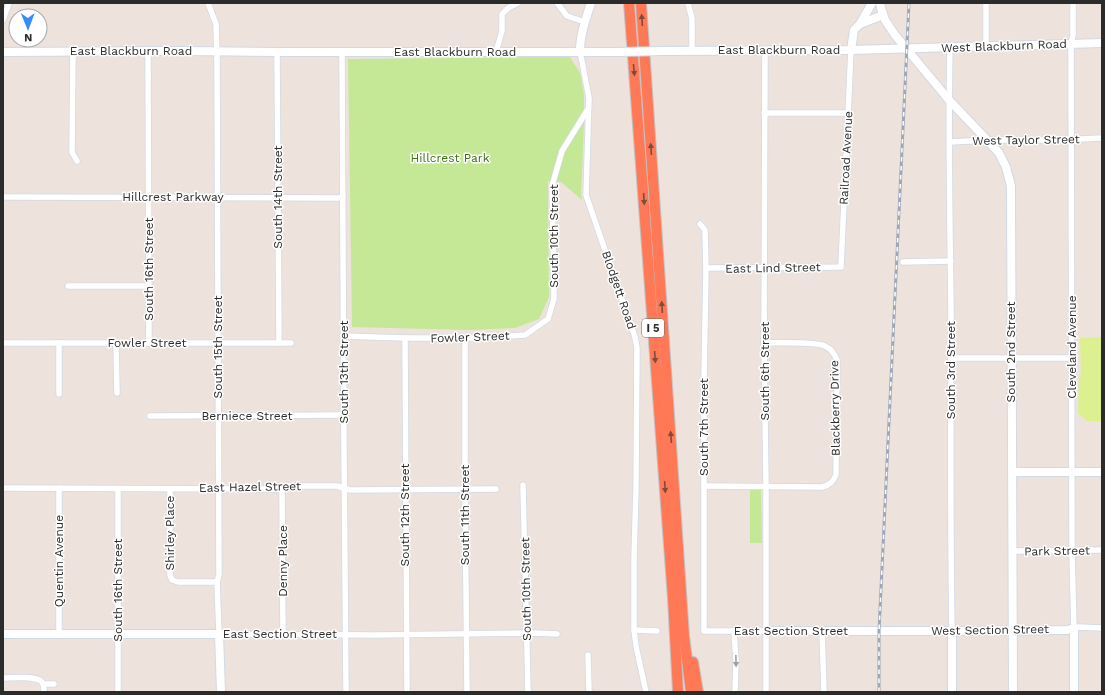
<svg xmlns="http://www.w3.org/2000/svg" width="1105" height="695" font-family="'Work Sans',sans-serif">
	<rect width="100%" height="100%" fill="#eee2dc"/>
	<g fill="#c4e895">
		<path d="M 570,57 L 580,73 L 584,95 L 584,122 L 581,195 L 582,200 L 561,182 L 548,181 L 549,297 L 539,319 L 515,328 L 470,330 L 352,327 L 348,59 Z"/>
		<path d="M 750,490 L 761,490 L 762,543 L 750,543 Z"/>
	</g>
	<path fill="#ddf090" d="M 1102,337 L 1102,421 L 1087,421 L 1078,413 L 1079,375 L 1081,375 L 1080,338 Z"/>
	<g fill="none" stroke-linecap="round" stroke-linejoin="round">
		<defs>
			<g id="street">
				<path d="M 208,3 L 216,24 L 217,59 L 219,575 L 217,582 L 219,634 L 375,635 L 533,633 L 557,634"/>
				<path d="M 557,3 L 567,16 L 585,22"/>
				<path d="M 688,3 L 692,19 L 692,51"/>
				<path d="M 986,3 L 986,46"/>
				<path d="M 1073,3 L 1073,35 L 1071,43 L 1072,554 L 1074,628 L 1079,627 L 1102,628"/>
				<path d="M 3,20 L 9,3"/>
				<path d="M 950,47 C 948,135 950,223 951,311 C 951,417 950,524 952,631"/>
				<path d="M 765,50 L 764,343 L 766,486 L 766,692"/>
				<path d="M 73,51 L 72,152 L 77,161"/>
				<path d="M 148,51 L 149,343"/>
				<path d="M 580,51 L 589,98 L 586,195 L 635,337 L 637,348 L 636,487 L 634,559 L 634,630 L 636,646 L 646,692"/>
				<path d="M 277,52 L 279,343"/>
				<path d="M 342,52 L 344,449 L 346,692"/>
				<path d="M 496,52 L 502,31 L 502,14 L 508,8 L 518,3"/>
				<path d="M 764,113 L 848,113"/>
				<path d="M 950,142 L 987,140 L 1058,140 L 1102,138"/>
				<path d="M 3,197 L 338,198 L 343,197"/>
				<path d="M 700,224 L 705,230 L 706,268 L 704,379 L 704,631 L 766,631"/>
				<path d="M 903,262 L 951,261"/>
				<path d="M 706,268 L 841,267 L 851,50"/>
				<path d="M 68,286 L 149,286"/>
				<path d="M 343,336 L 405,338 L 475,338 L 525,335 L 548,319 L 554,299 L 552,186 L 562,151 L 588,109"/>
				<path d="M 405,338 L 407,692"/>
				<path d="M 465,338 L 465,490 L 467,692"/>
				<path d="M 3,343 L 291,343"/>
				<path d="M 116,343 L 117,393"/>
				<path d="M 951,358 L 1072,358"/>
				<path d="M 59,394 L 59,343"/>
				<path d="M 150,416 L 344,415"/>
				<path d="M 523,485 L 528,692"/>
				<path d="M 704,486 L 822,487 C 830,485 833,482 836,475 L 837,360 C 834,354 832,349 825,346 C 815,341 778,343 764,343"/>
				<path d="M 3,488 L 282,489 L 289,486 L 337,486 L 350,490 L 496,489"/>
				<path d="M 59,488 L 59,633"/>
				<path d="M 118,489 L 118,692"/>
				<path d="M 170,489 L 170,575 L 172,580 L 178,582 L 217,582"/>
				<path d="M 282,489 L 283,634"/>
				<path d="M 1013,551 L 1102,550"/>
				<path d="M 634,630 L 657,631"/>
				<path d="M 734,631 L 736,660 L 735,692"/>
				<path d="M 822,631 L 824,692"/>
				<path d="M 588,655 L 589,692"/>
				<path d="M 3,678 C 12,678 36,675 42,682 C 44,685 44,689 44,692"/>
				<path d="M 44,684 L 54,684"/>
			</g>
			<g id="secondary">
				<path d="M 880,3 L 881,8 L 885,20 L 895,35 L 949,100 L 987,140 L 999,153 L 1006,167 L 1011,186 L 1013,692"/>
				<path d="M 860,24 L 883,15"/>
				<path d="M 851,50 L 854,30 L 860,24 L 872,3"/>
				<path d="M 580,51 C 580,35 586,18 591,3"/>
				<path d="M 664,51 L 851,50 L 1102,43"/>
				<path d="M 3,52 L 181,51 L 277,52 L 618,52"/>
				<path d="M 1012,472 L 1102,472"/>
				<path d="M 766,631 L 945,631 L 1067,630 L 1074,628 L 1074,692"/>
				<path d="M 952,631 L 952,692"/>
				<path d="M 3,634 L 219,634 L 221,692"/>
			</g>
			<g id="highway">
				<path d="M 629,3 L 673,599 L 678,692"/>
				<path d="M 641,3 L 684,636 L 691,692"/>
				<path d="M 693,662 L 698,692"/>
			</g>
		</defs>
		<use href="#street" stroke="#d1d9e5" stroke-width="7"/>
		<use href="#secondary" stroke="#d1d9e5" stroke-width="10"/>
		<use href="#highway" stroke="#c4c4c4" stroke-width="12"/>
		<use href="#street" stroke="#fff" stroke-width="5.5"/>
		<use href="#secondary" stroke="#fff" stroke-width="8"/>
		<use href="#highway" stroke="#ff7956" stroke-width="10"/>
		<defs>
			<path id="rail" d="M 879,692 L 879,631 L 909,3"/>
		</defs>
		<use href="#rail" stroke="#9ea7b7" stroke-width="3"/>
		<use href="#rail" stroke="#fff" stroke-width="1.5" stroke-dasharray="4.5" stroke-linecap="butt"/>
		<defs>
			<path id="secondary-bridge" d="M 618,52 L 664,51"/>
		</defs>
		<use href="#secondary-bridge" stroke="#d1d9e5" stroke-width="10" stroke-linecap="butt"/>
		<use href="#secondary-bridge" stroke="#fff" stroke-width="8"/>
	</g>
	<defs><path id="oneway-solid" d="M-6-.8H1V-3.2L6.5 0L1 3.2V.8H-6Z"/></defs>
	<g fill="#804a3c">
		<use href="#oneway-solid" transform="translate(642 20) rotate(-94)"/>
		<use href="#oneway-solid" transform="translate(634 70) rotate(85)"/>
		<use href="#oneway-solid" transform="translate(651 149) rotate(-94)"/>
		<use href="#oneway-solid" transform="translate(644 199) rotate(86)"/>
		<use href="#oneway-solid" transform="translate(662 307) rotate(-94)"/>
		<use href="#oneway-solid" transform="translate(655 357) rotate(86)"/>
		<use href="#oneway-solid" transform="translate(671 437) rotate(-94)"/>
		<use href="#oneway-solid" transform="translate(665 487) rotate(86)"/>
	</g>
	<use fill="#a0a0a0" href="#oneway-solid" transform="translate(736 661) rotate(89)"/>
	<g text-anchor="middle" stroke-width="3" stroke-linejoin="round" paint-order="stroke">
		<rect fill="#fff" stroke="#6b6b6b" stroke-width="1" x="642" y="319" width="22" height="18" rx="3"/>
		<g font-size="11" font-weight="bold" fill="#2b2b2b">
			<text x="653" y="332">I 5</text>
		</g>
		<g font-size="12" fill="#2b2b2b" stroke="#fff">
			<text transform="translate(1004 46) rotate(-2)" y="4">West Blackburn Road</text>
			<text x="779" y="54">East Blackburn Road</text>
			<text x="131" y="55">East Blackburn Road</text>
			<text x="455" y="56">East Blackburn Road</text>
			<text transform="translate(1026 140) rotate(-1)" y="4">West Taylor Street</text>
			<text transform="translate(846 158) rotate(-87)" y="4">Railroad Avenue</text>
			<text x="173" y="201">Hillcrest Parkway</text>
			<text transform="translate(278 197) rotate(-90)" y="4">South 14th Street</text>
			<text transform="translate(554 236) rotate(-90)" y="4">South 10th Street</text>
			<text transform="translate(773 268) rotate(-1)" y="4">East Lind Street</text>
			<text transform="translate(149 269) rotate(-90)" y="4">South 16th Street</text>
			<text transform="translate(619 290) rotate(71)" y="4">Blodgett Road</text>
			<text transform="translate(470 337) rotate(-2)" y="4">Fowler Street</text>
			<text x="147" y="347">Fowler Street</text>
			<text transform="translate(218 347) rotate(-90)" y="4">South 15th Street</text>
			<text transform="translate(1072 347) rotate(-90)" y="4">Cleveland Avenue</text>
			<text transform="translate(1011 352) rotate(-90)" y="4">South 2nd Street</text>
			<text transform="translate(951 370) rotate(-90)" y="4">South 3rd Street</text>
			<text transform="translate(765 371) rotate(-90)" y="4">South 6th Street</text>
			<text transform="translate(344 372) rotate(-90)" y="4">South 13th Street</text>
			<text transform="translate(835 408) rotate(-91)" y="4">Blackberry Drive</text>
			<text x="247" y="420">Berniece Street</text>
			<text transform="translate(704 427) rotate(-90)" y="4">South 7th Street</text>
			<text transform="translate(250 487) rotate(-1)" y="4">East Hazel Street</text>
			<text transform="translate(405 515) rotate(-90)" y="4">South 12th Street</text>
			<text transform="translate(465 515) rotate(-90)" y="4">South 11th Street</text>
			<text transform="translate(170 533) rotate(-90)" y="4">Shirley Place</text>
			<text transform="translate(1057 551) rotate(-1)" y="4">Park Street</text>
			<text transform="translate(59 561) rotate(-90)" y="4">Quentin Avenue</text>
			<text transform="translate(283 561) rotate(-90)" y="4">Denny Place</text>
			<text transform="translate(526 589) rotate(-91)" y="4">South 10th Street</text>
			<text transform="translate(118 590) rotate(-90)" y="4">South 16th Street</text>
			<text transform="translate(990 630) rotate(-1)" y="4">West Section Street</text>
			<text x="791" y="635">East Section Street</text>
			<text x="280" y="638">East Section Street</text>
		</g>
		<g font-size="12" fill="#3c6e15" stroke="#fff">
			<text x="450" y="162">Hillcrest Park</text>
		</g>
	</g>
	<rect width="1105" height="695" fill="none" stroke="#2b2b2b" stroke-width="8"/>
	<g transform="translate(28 28) rotate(179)"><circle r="19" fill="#ffffff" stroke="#aaaaaa"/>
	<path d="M0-3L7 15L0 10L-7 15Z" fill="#388aff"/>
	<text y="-6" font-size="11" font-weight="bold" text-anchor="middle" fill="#2b2b2b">N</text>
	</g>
</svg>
